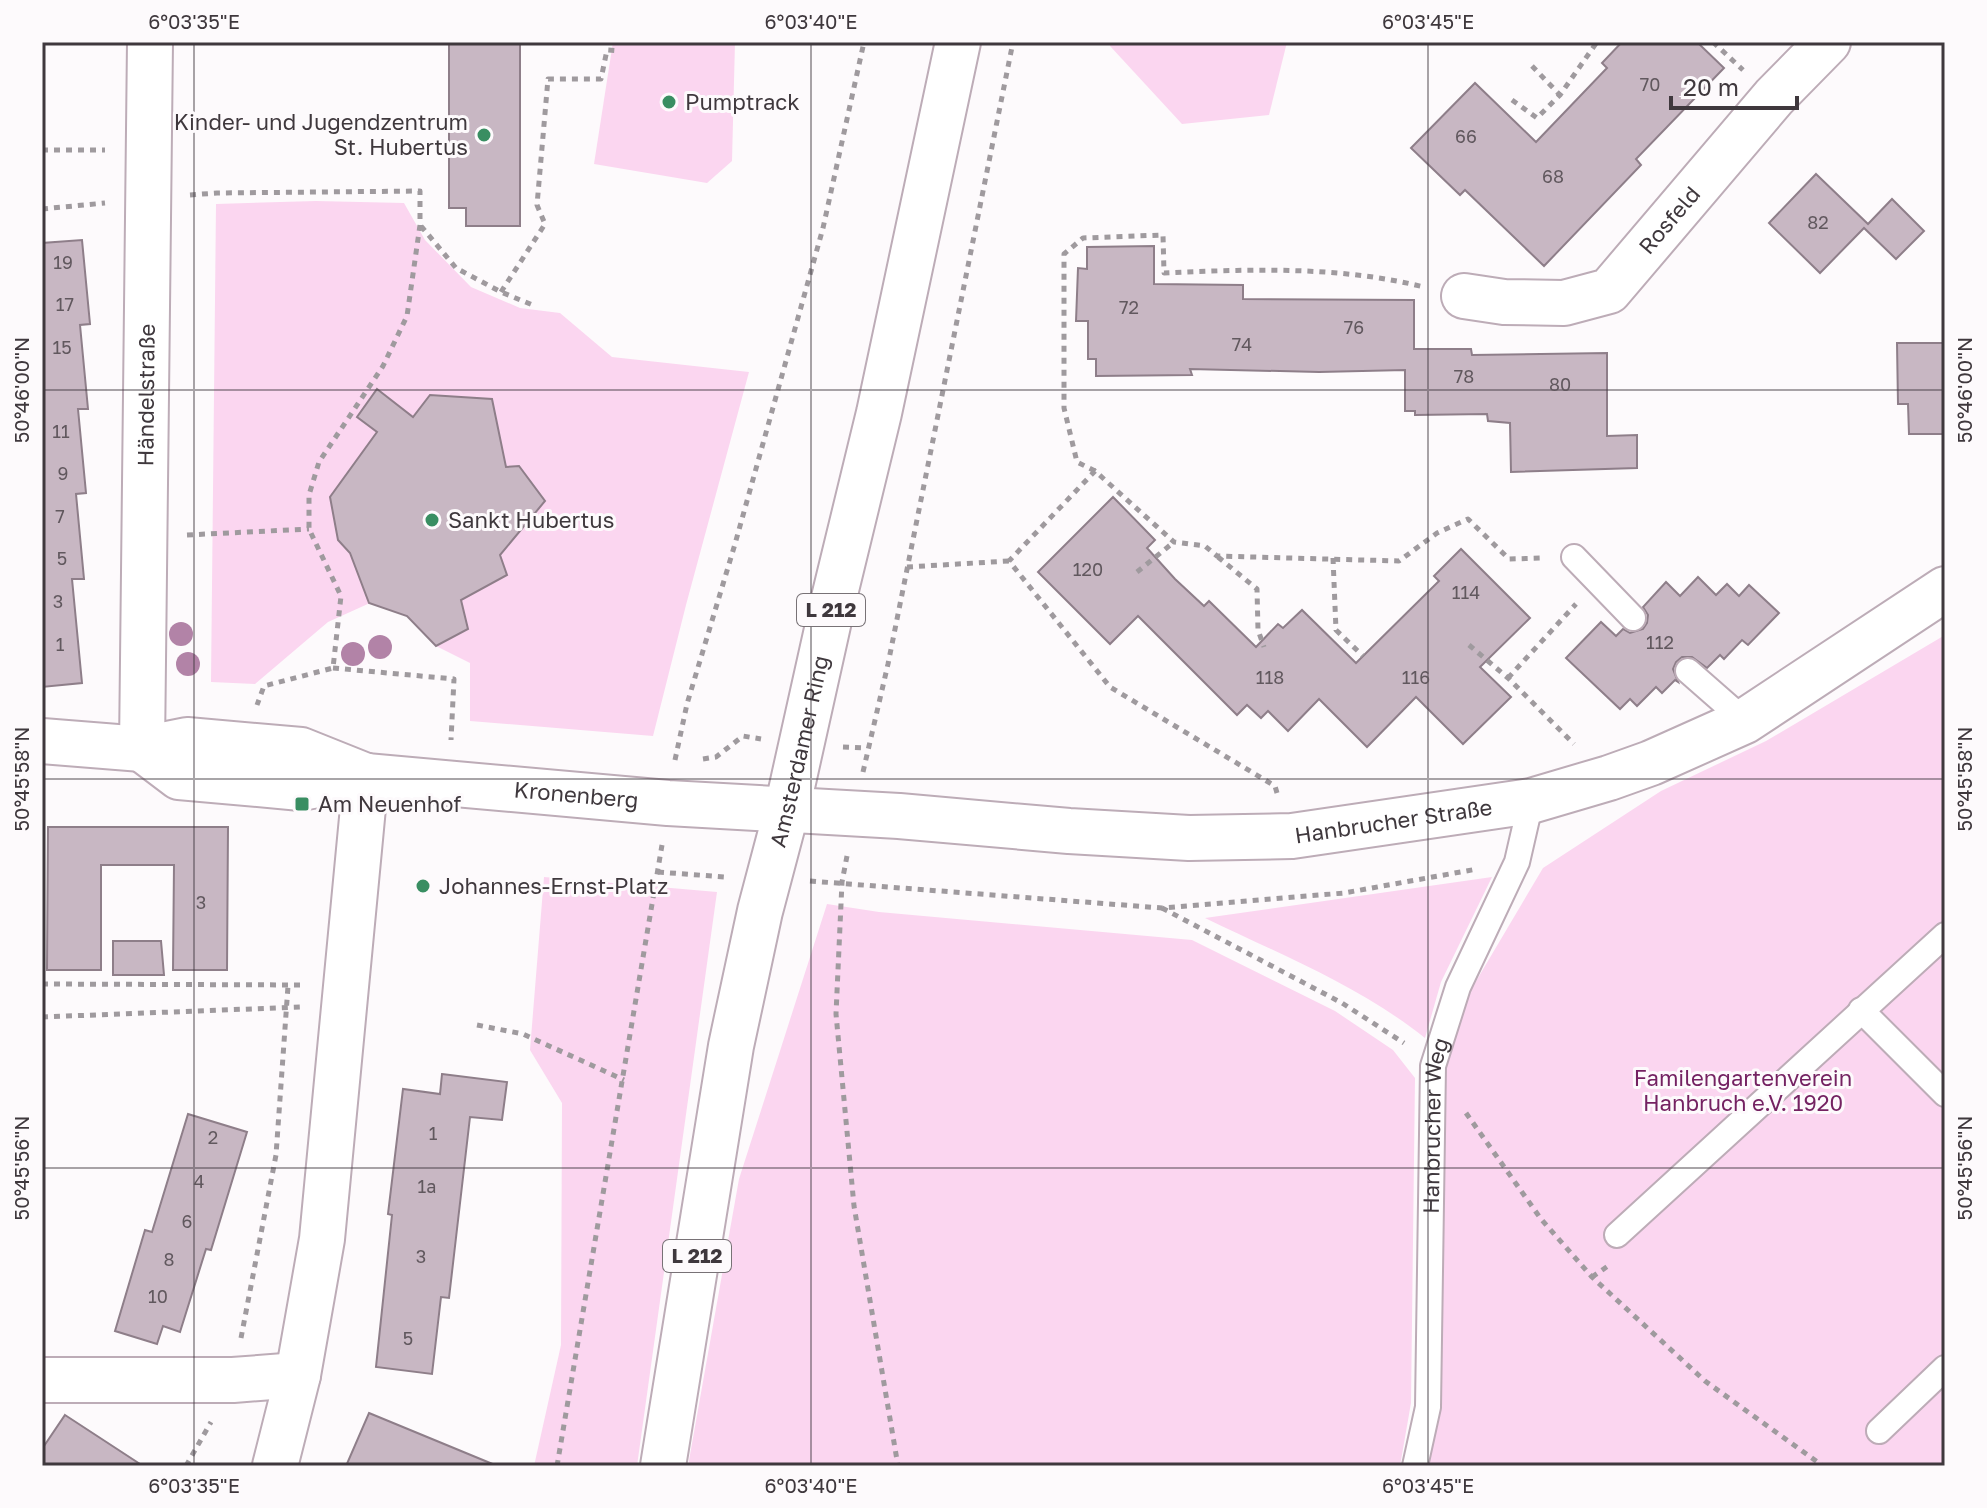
<svg xmlns="http://www.w3.org/2000/svg" width="1987" height="1508" font-family="'Golos Text',sans-serif">
	<rect width="100%" height="100%" fill="#fdfafc"/>
	<g fill="#fbd6f0">
		<path d="M 613,42 L 735,42 L 732,161 L 707,183 L 594,164 Z"/>
		<path d="M 1111,42 L 1287,42 L 1269,115 L 1182,124 L 1110,46 Z"/>
		<path d="M 316,201 L 404,203 L 425,240 L 471,287 L 520,308 L 560,313 L 612,357 L 749,372 L 686,605 L 653,736 L 470,721 L 470,663 L 436,646 L 407,616 L 370,603 L 328,622 L 255,684 L 211,682 L 216,204 Z"/>
		<path d="M 1945,635 L 1945,1466 L 1423,1466 L 1444,1065 L 1469,993 L 1543,868 L 1661,791 L 1766,741 Z"/>
		<path d="M 544,877 L 717,892 L 637,1466 L 534,1466 L 561,1345 L 562,1103 L 530,1050 Z"/>
		<path d="M 1492,877 L 1441,982 L 1425,1038 C 1360,986 1279,954 1205,918 Z"/>
		<path d="M 827,904 L 879,912 L 1192,940 L 1335,1011 L 1393,1050 L 1415,1078 L 1411,1403 L 1400,1466 L 688,1466 L 739,1179 Z"/>
	</g>
	<g fill="#c8b7c3" stroke="#8e7e89" stroke-width="2">
		<path d="M 449,42 L 520,42 L 520,226 L 466,226 L 466,208 L 449,208 Z"/>
		<path d="M 1622,42 L 1697,42 L 1724,68 L 1636,159 L 1641,165 L 1544,266 L 1465,190 L 1460,195 L 1411,148 L 1475,83 L 1536,142 L 1607,68 L 1602,63 Z"/>
		<path d="M 1816,174 L 1868,224 L 1892,199 L 1924,231 L 1896,259 L 1864,228 L 1820,273 L 1769,223 Z"/>
		<path d="M 82,240 L 90,324 L 80,325 L 88,409 L 78,409 L 86,493 L 76,494 L 84,579 L 72,579 L 82,683 L 42,687 L 42,243 Z"/>
		<path d="M 1154,246 L 1154,284 L 1243,285 L 1243,299 L 1414,300 L 1414,349 L 1471,349 L 1472,355 L 1607,353 L 1607,436 L 1637,435 L 1637,468 L 1511,472 L 1510,423 L 1488,421 L 1487,414 L 1415,415 L 1415,411 L 1405,411 L 1405,370 L 1319,372 L 1190,369 L 1192,375 L 1096,376 L 1096,359 L 1088,359 L 1088,321 L 1076,321 L 1078,268 L 1087,269 L 1087,247 Z"/>
		<path d="M 1897,343 L 1945,343 L 1945,434 L 1909,434 L 1908,404 L 1898,404 Z"/>
		<path d="M 377,389 L 413,417 L 430,395 L 492,399 L 506,467 L 519,466 L 545,501 L 500,555 L 507,575 L 461,600 L 468,629 L 436,646 L 407,616 L 369,603 L 350,553 L 338,540 L 330,497 L 377,432 L 357,417 Z"/>
		<path d="M 1113,497 L 1155,540 L 1147,548 L 1175,579 L 1204,606 L 1209,601 L 1256,647 L 1278,624 L 1283,628 L 1302,610 L 1356,663 L 1439,581 L 1434,576 L 1461,549 L 1530,618 L 1480,667 L 1511,697 L 1463,744 L 1416,697 L 1367,747 L 1319,699 L 1288,731 L 1268,711 L 1261,718 L 1247,705 L 1237,715 L 1138,616 L 1110,644 L 1038,572 Z"/>
		<path d="M 1698,577 L 1716,595 L 1727,584 L 1739,596 L 1749,585 L 1779,613 L 1748,645 L 1742,640 L 1724,659 L 1720,655 L 1707,668 L 1692,657 L 1682,657 L 1676,662 L 1673,669 L 1678,682 L 1675,680 L 1662,693 L 1656,687 L 1637,706 L 1630,699 L 1620,709 L 1566,658 L 1601,622 L 1616,636 L 1623,629 L 1630,633 L 1643,629 L 1647,623 L 1648,615 L 1643,607 L 1666,582 L 1680,596 Z"/>
		<path d="M 48,827 L 228,827 L 227,970 L 173,970 L 174,865 L 101,865 L 101,970 L 47,970 Z"/>
		<path d="M 113,941 L 161,941 L 164,975 L 113,975 Z"/>
		<path d="M 442,1074 L 507,1082 L 502,1120 L 470,1117 L 449,1298 L 441,1297 L 432,1374 L 376,1367 L 392,1215 L 388,1214 L 403,1089 L 440,1094 Z"/>
		<path d="M 188,1114 L 247,1132 L 211,1250 L 206,1249 L 180,1332 L 163,1326 L 157,1344 L 115,1331 L 145,1230 L 152,1232 Z"/>
		<path d="M 369,1413 L 495,1465 L 495,1466 L 346,1466 Z"/>
		<path d="M 65,1415 L 143,1466 L 42,1466 L 42,1449 Z"/>
	</g>
	<g fill="none" stroke-linecap="round" stroke-linejoin="round">
		<defs>
			<g id="service">
				<path d="M 1574,557 L 1633,618"/>
				<path d="M 1688,671 L 1745,721"/>
				<path d="M 1861,1010 L 1945,1094"/>
				<path d="M 1617,1235 L 1945,935"/>
				<path d="M 1879,1431 L 1945,1368"/>
				<path id="s1" d="M 1415,1466 L 1428,1407 L 1433,1066 L 1458,987 L 1517,862 L 1531,801"/>
			</g>
			<g id="minor">
				<path id="s2" d="M 1464,296 L 1504,302 L 1564,303 L 1609,291 L 1774,97 L 1828,42"/>
				<path d="M 42,741 L 142,749 L 187,740 L 301,750 L 366,776"/>
				<path id="s3" d="M 142,749 L 179,777 L 301,788 L 366,776 L 668,803 L 899,816 L 1069,831 L 1189,838 L 1292,836 L 1531,801 L 1609,778 L 1651,763 L 1745,721 L 1945,589"/>
				<path id="s4" d="M 142,749 L 150,42"/>
				<path d="M 42,1380 L 233,1380 L 298,1375"/>
				<path d="M 275,1466 L 298,1375 L 322,1239 L 366,776"/>
			</g>
			<g id="primary">
				<path id="s5" d="M 663,1466 L 731,1046 L 760,911 L 787,809 L 834,598 L 879,413 L 958,42"/>
			</g>
		</defs>
		<use href="#service" stroke="#bdacb7" stroke-width="28"/>
		<use href="#minor" stroke="#bdacb7" stroke-width="48"/>
		<use href="#primary" stroke="#bdacb7" stroke-width="48"/>
		<g stroke="#9f9a9e" stroke-width="5" stroke-dasharray="6 6" stroke-linecap="butt">
			<path d="M 1713,42 L 1743,70"/>
			<path d="M 1532,66 L 1560,95"/>
			<path d="M 1512,100 L 1537,118 L 1560,95 L 1597,42"/>
			<path d="M 42,150 L 105,150"/>
			<path d="M 190,195 L 217,193 L 420,191 L 420,225 L 407,316 L 383,366 L 319,462 L 309,495 L 309,529 L 341,596 L 333,668 L 264,686 L 257,705"/>
			<path d="M 42,209 L 105,203"/>
			<path d="M 421,226 L 456,268 L 501,292 L 535,306"/>
			<path d="M 501,292 L 545,224 L 537,205 L 548,79 L 601,79 L 607,50 L 620,51"/>
			<path d="M 1095,471 L 1077,462 L 1064,408 L 1064,254 L 1083,238 L 1163,235 L 1164,273 C 1251,269 1340,266 1424,287"/>
			<path d="M 187,535 L 309,529"/>
			<path d="M 1218,557 L 1257,589 L 1258,630 L 1264,647"/>
			<path d="M 1333,558 L 1336,630 L 1363,656"/>
			<path d="M 907,567 L 1009,561"/>
			<path d="M 1137,572 L 1174,542"/>
			<path d="M 1469,645 L 1508,678 L 1574,744"/>
			<path d="M 333,668 L 454,679 L 451,740"/>
			<path d="M 1508,678 L 1576,604"/>
			<path d="M 843,747 L 867,748"/>
			<path d="M 703,759 L 716,757 L 743,736 L 761,739"/>
			<path d="M 675,760 L 687,704 L 735,544 L 823,228 L 864,42"/>
			<path d="M 863,772 L 888,664 L 1013,42"/>
			<path d="M 1277,793 L 1275,786 L 1110,687 L 1009,561 L 1095,471 L 1174,542 L 1205,546 L 1217,556 L 1399,561 L 1437,533 L 1468,519 L 1509,559 L 1543,558"/>
			<path d="M 847,856 L 842,882 L 836,1014 L 854,1206 L 898,1466"/>
			<path d="M 658,872 L 725,877"/>
			<path d="M 810,881 L 1162,908 L 1344,893 L 1477,869"/>
			<path d="M 1162,908 L 1342,1003 L 1404,1043"/>
			<path d="M 42,984 L 305,985"/>
			<path d="M 42,1017 L 301,1007"/>
			<path d="M 477,1025 L 523,1034 L 624,1080"/>
			<path d="M 1466,1113 L 1541,1219 L 1592,1277 L 1705,1381 L 1823,1466"/>
			<path d="M 1592,1277 L 1608,1266"/>
			<path d="M 241,1338 L 276,1155 L 288,986"/>
			<path d="M 186,1466 L 211,1422"/>
			<path d="M 557,1466 L 662,845"/>
		</g>
		<use href="#service" stroke="#fff" stroke-width="24"/>
		<use href="#minor" stroke="#fff" stroke-width="44"/>
		<use href="#primary" stroke="#fff" stroke-width="44"/>
	</g>
	<g fill="#b283a7">
		<circle cx="181" cy="634" r="12"/>
		<circle cx="380" cy="647" r="12"/>
		<circle cx="353" cy="654" r="12"/>
		<circle cx="188" cy="664" r="12"/>
	</g>
	<path fill="none" stroke="#3f383d" stroke-width="2" stroke-opacity="0.45" d="M 194,42 L 194,1466M 811,42 L 811,1466M 1428,42 L 1428,1466M 42,390 L 1945,390M 42,779 L 1945,779M 42,1168 L 1945,1168"/>
	<g fill="#398e62" stroke="#fdfafc" stroke-width="3">
		<circle cx="669" cy="102" r="8"/>
		<circle cx="484" cy="135" r="8"/>
		<circle cx="432" cy="520" r="8"/>
		<rect x="294" y="796" width="16" height="16" rx="4"/>
		<circle cx="423" cy="886" r="8"/>
	</g>
	<g text-anchor="middle" stroke-width="6" stroke-linejoin="round" paint-order="stroke">
		<g font-size="18" fill="#61585e">
			<text x="1650" y="91">70</text>
			<text x="1466" y="143">66</text>
			<text x="1553" y="183">68</text>
			<text x="1818" y="229">82</text>
			<text x="63" y="269">19</text>
			<text x="65" y="311">17</text>
			<text x="1129" y="314">72</text>
			<text x="1354" y="334">76</text>
			<text x="1242" y="351">74</text>
			<text x="62" y="354">15</text>
			<text x="1464" y="383">78</text>
			<text x="1560" y="391">80</text>
			<text x="61" y="438">11</text>
			<text x="63" y="480">9</text>
			<text x="60" y="523">7</text>
			<text x="62" y="565">5</text>
			<text x="1088" y="576">120</text>
			<text x="1466" y="599">114</text>
			<text x="58" y="608">3</text>
			<text x="1660" y="649">112</text>
			<text x="60" y="651">1</text>
			<text x="1270" y="684">118</text>
			<text x="1416" y="684">116</text>
			<text x="201" y="909">3</text>
			<text x="433" y="1140">1</text>
			<text x="213" y="1144">2</text>
			<text x="199" y="1188">4</text>
			<text x="427" y="1193">1a</text>
			<text x="187" y="1228">6</text>
			<text x="421" y="1263">3</text>
			<text x="169" y="1266">8</text>
			<text x="158" y="1303">10</text>
			<text x="408" y="1345">5</text>
		</g>
		<g fill="#fdfafc" stroke="#787276" stroke-width="2">
			<rect x="797" y="594" width="68" height="32" rx="6"/>
			<rect x="663" y="1240" width="68" height="32" rx="6"/>
		</g>
		<g font-size="20" font-weight="bold" fill="#3f383d">
			<text x="831" y="617">L 212</text>
			<text x="697" y="1263">L 212</text>
		</g>
		<g font-size="22" fill="#3f383d" stroke="#fdfafc" text-anchor="start">
			<text x="685" y="110">Pumptrack</text>
			<text x="468" y="130" text-anchor="end">Kinder- und Jugendzentrum<tspan x="468" dy="25">St. Hubertus</tspan></text>
			<text x="448" y="528">Sankt Hubertus</text>
			<text x="318" y="812">Am Neuenhof</text>
			<text x="439" y="894">Johannes-Ernst-Platz</text>
		</g>
		<g font-size="22" fill="#3f383d" stroke="#fdfafc">
			<text dy="8" stroke="none"><textPath href="#s2" startOffset="240">Rosfeld</textPath></text>
			<text dy="8" stroke="none"><textPath href="#s4" startOffset="354">Händelstraße</textPath></text>
			<text dy="8" stroke="none"><textPath href="#s5" startOffset="728">Amsterdamer Ring</textPath></text>
			<text dy="8" stroke="none"><textPath href="#s3" startOffset="446">Kronenberg</textPath></text>
			<text dy="8" stroke="none"><textPath href="#s3" startOffset="1266">Hanbrucher Straße</textPath></text>
			<text dy="8" stroke="none"><textPath href="#s1" startOffset="342">Hanbrucher Weg</textPath></text>
		</g>
		<g font-size="22" fill="#742262" stroke="#fdfafc">
			<text x="1743" y="1086">Familengartenverein<tspan x="1743" dy="25">Hanbruch e.V. 1920</tspan></text>
		</g>
	</g>
	<rect width="1987" height="1508" fill="none" stroke="#fdfafc" stroke-width="88"/>
	<path d="M1671 96v12h126v-12" fill="none" stroke="#3f383d" stroke-width="4"/>
	<text x="1683" y="96" font-size="24" fill="#3f383d" stroke="#fdfafc" stroke-width="6" paint-order="stroke">20 m</text>
	<rect x="44" y="44" width="1899" height="1420" fill="none" stroke="#3f383d" stroke-width="3"/>
	<g font-size="20" text-anchor="middle" fill="#3f383d">
		<text x="194" y="29">6°03'35"E</text>
		<text x="811" y="29">6°03'40"E</text>
		<text x="1428" y="29">6°03'45"E</text>
		<text transform="translate(22 390) rotate(-90)" y="7">50°46'00"N</text>
		<text transform="translate(1965 390) rotate(-90)" y="7">50°46'00"N</text>
		<text transform="translate(22 779) rotate(-90)" y="7">50°45'58"N</text>
		<text transform="translate(1965 779) rotate(-90)" y="7">50°45'58"N</text>
		<text transform="translate(22 1168) rotate(-90)" y="7">50°45'56"N</text>
		<text transform="translate(1965 1168) rotate(-90)" y="7">50°45'56"N</text>
		<text x="194" y="1493">6°03'35"E</text>
		<text x="811" y="1493">6°03'40"E</text>
		<text x="1428" y="1493">6°03'45"E</text>
	</g>
</svg>
